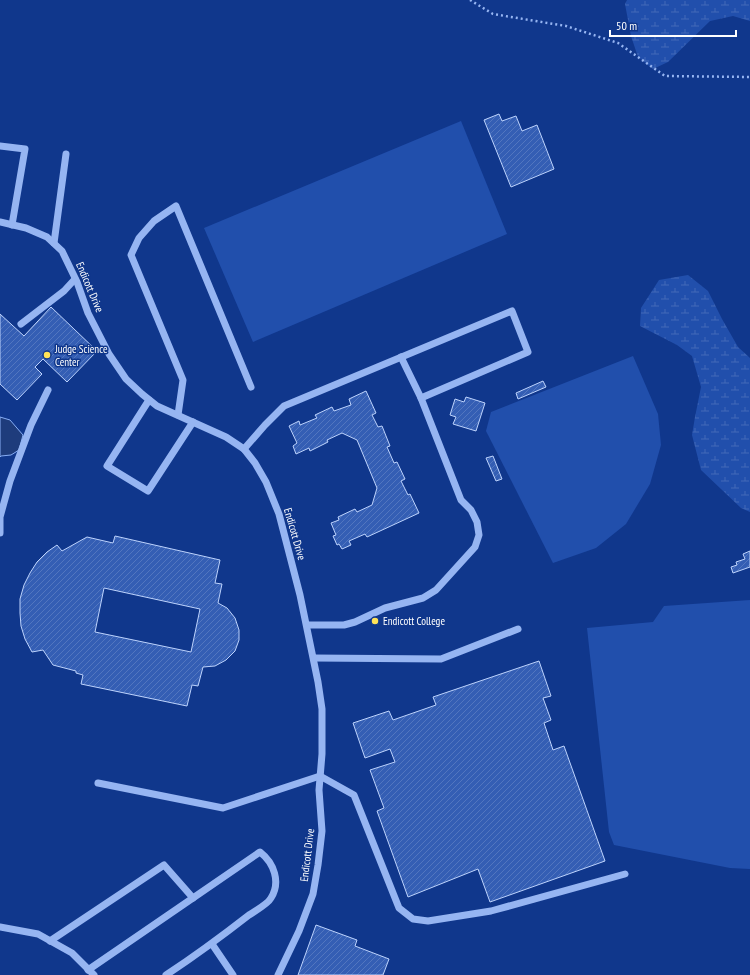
<svg xmlns="http://www.w3.org/2000/svg" width="750" height="975" font-family="'PT Sans Narrow',sans-serif">
	<defs>
		<pattern id="wetland-marsh" width="20" height="14" patternUnits="userSpaceOnUse"><rect width="20" height="14" fill="#214fac"/><path d="M1 5h8M5 5V1M11 12h8M15 12V8" fill="none" stroke="#4269b8"/></pattern>
		<pattern id="building-hatch" width="6" height="6" patternUnits="userSpaceOnUse"><rect width="6" height="6" fill="#345eb4"/><path d="M-1 1l2-2M0 6l6-6M5 7l2-2" fill="none" stroke="#5276bf"/></pattern>
	</defs>
	<rect width="100%" height="100%" fill="#10378c"/>
	<g fill="url(#wetland-marsh)">
		<path d="M 627,0 L 750,0 L 750,21 L 733,16 L 710,21 L 668,62 L 653,69 L 638,57 L 631,36 L 625,4 Z"/>
		<path d="M 688,275 L 708,291 L 722,319 L 738,347 L 750,358 L 750,512 L 741,508 L 701,470 L 692,435 L 695,417 L 701,387 L 692,356 L 677,345 L 640,326 L 641,308 L 659,280 Z"/>
	</g>
	<g fill="#214fac">
		<path d="M 461,121 L 507,234 L 253,342 L 204,228 Z"/>
		<path d="M 633,356 L 658,414 L 661,445 L 650,484 L 626,524 L 596,548 L 553,563 L 486,431 L 491,412 Z"/>
		<path d="M 750,600 L 750,869 L 730,868 L 614,845 L 609,832 L 587,628 L 653,622 L 664,606 Z"/>
	</g>
	<path fill="#1e3c7c" stroke="#87aef6" d="M 0,417 L 10,420 L 23,435 L 19,450 L 11,455 L 1,456 L 0,457 Z"/>
	<g fill="url(#building-hatch)" stroke="#bdd3fd" fill-rule="evenodd">
		<path d="M 499,114 L 502,121 L 516,116 L 522,131 L 537,125 L 554,169 L 511,187 L 484,120 Z"/>
		<path d="M 51,307 L 97,351 L 67,382 L 43,359 L 35,367 L 42,374 L 17,400 L 0,384 L 0,314 L 24,336 Z"/>
		<path d="M 543,381 L 546,387 L 518,399 L 516,393 Z"/>
		<path d="M 366,391 L 376,413 L 372,415 L 378,427 L 382,426 L 390,446 L 387,447 L 394,463 L 397,462 L 405,479 L 401,481 L 408,495 L 410,494 L 419,513 L 367,537 L 365,534 L 349,541 L 351,545 L 342,549 L 339,544 L 337,545 L 333,536 L 336,535 L 331,523 L 339,520 L 338,517 L 355,509 L 357,512 L 372,505 L 377,488 L 357,440 L 342,433 L 327,440 L 328,442 L 310,451 L 309,448 L 296,454 L 293,446 L 297,443 L 289,426 L 299,421 L 300,425 L 317,418 L 315,415 L 332,407 L 334,411 L 351,405 L 349,399 Z"/>
		<path d="M 466,397 L 485,403 L 476,431 L 453,424 L 456,417 L 450,415 L 455,399 L 464,402 Z"/>
		<path d="M 493,456 L 502,479 L 496,481 L 486,458 Z"/>
		<path d="M 115,536 L 220,560 L 215,583 L 222,584 L 218,603 L 227,608 L 235,618 L 239,630 L 239,640 L 235,651 L 226,660 L 215,666 L 203,667 L 198,686 L 192,685 L 187,706 L 81,684 L 83,675 L 76,673 L 76,671 L 53,665 L 43,650 L 32,652 L 25,639 L 21,626 L 20,613 L 20,599 L 24,585 L 30,573 L 37,562 L 47,552 L 57,545 L 62,551 L 87,537 L 113,543 ZM 104,588 L 200,609 L 191,652 L 95,632 Z"/>
		<path d="M 750,551 L 750,567 L 733,573 L 731,567 L 737,565 L 736,562 L 745,559 L 743,554 Z"/>
		<path d="M 539,661 L 551,696 L 543,698 L 551,720 L 544,723 L 553,750 L 564,746 L 605,861 L 490,902 L 478,869 L 408,897 L 377,811 L 384,808 L 370,770 L 395,762 L 390,749 L 365,758 L 353,723 L 389,711 L 393,720 L 436,705 L 433,697 Z"/>
		<path d="M 316,925 L 357,940 L 355,946 L 389,959 L 383,975 L 298,975 Z"/>
	</g>
	<g fill="none" stroke-linecap="round" stroke-linejoin="round">
		<path stroke="#96b5f2" stroke-width="2.5" stroke-dasharray="2 3" stroke-linecap="butt" d="M 470,0 L 493,14 L 566,26 L 618,43 L 665,76 L 750,77"/>
		<g stroke="#96b5f2" stroke-width="7">
			<path d="M 0,146 L 25,149 L 12,225"/>
			<path d="M 0,222 L 26,228 L 47,237 L 62,251 L 77,282 L 88,313 L 109,354 L 126,379 L 142,394 L 157,406 L 226,437 L 244,449 L 255,463 L 266,482 L 279,514 L 300,595 L 318,682 L 322,709 L 322,754 L 319,790 L 322,831 L 318,865 L 313,894 L 299,931 L 278,975"/>
			<path d="M 54,243 L 66,154"/>
			<path d="M 21,324 L 64,291 L 75,279"/>
			<path d="M 149,400 L 107,466 L 148,491 L 193,422"/>
			<path d="M 178,415 L 183,380 L 131,255 L 139,238 L 154,221 L 176,206 L 251,387"/>
			<path d="M 244,449 L 265,425 L 284,406 L 512,311 L 528,352 L 421,398"/>
			<path d="M 0,533 L 0,517 L 10,481 L 31,425 L 48,390"/>
			<path d="M 307,625 L 344,625 L 355,622 L 385,608 L 423,598 L 436,590 L 475,547 L 479,535 L 477,522 L 471,510 L 461,500 L 421,398 L 401,357"/>
			<path d="M 314,658 L 441,659 L 518,629"/>
			<path d="M 98,783 L 223,808 L 320,776 L 354,795 L 399,908 L 413,919 L 428,921 L 491,911 L 625,874"/>
			<path d="M 0,927 L 38,934 L 72,953 L 94,975"/>
			<path d="M 50,941 L 164,865 L 193,898"/>
			<path d="M 212,944 L 233,975"/>
			<path d="M 88,970 L 260,852 C 274,863 281,882 271,898 C 268,904 255,911 249,915 C 222,936 195,956 166,975"/>
		</g>
	</g>
	<g fill="#ffe358" stroke="#10378c" stroke-width="1.5">
		<circle cx="47" cy="355" r="4"/>
		<circle cx="375" cy="621" r="4"/>
	</g>
	<g text-anchor="middle" stroke-width="3" stroke-linejoin="round" paint-order="stroke">
		<g font-size="11" fill="#fff" stroke="#10378c">
			<text transform="translate(90 287) rotate(67)" y="4">Endicott Drive</text>
			<text transform="translate(295 534) rotate(74)" y="4">Endicott Drive</text>
			<text transform="translate(307 855) rotate(-83)" y="4">Endicott Drive</text>
		</g>
		<g font-size="11" fill="#fff" stroke="#10378c" text-anchor="start">
			<text x="55" y="353">Judge Science<tspan x="55" dy="13">Center</tspan></text>
			<text x="383" y="625">Endicott College</text>
		</g>
	</g>
	<path d="M610 30v6h126v-6" fill="none" stroke="#ffffff" stroke-width="2"/>
	<text x="616" y="30" font-size="12" fill="#ffffff" stroke="#10378c" stroke-width="3" paint-order="stroke">50 m</text>
</svg>
